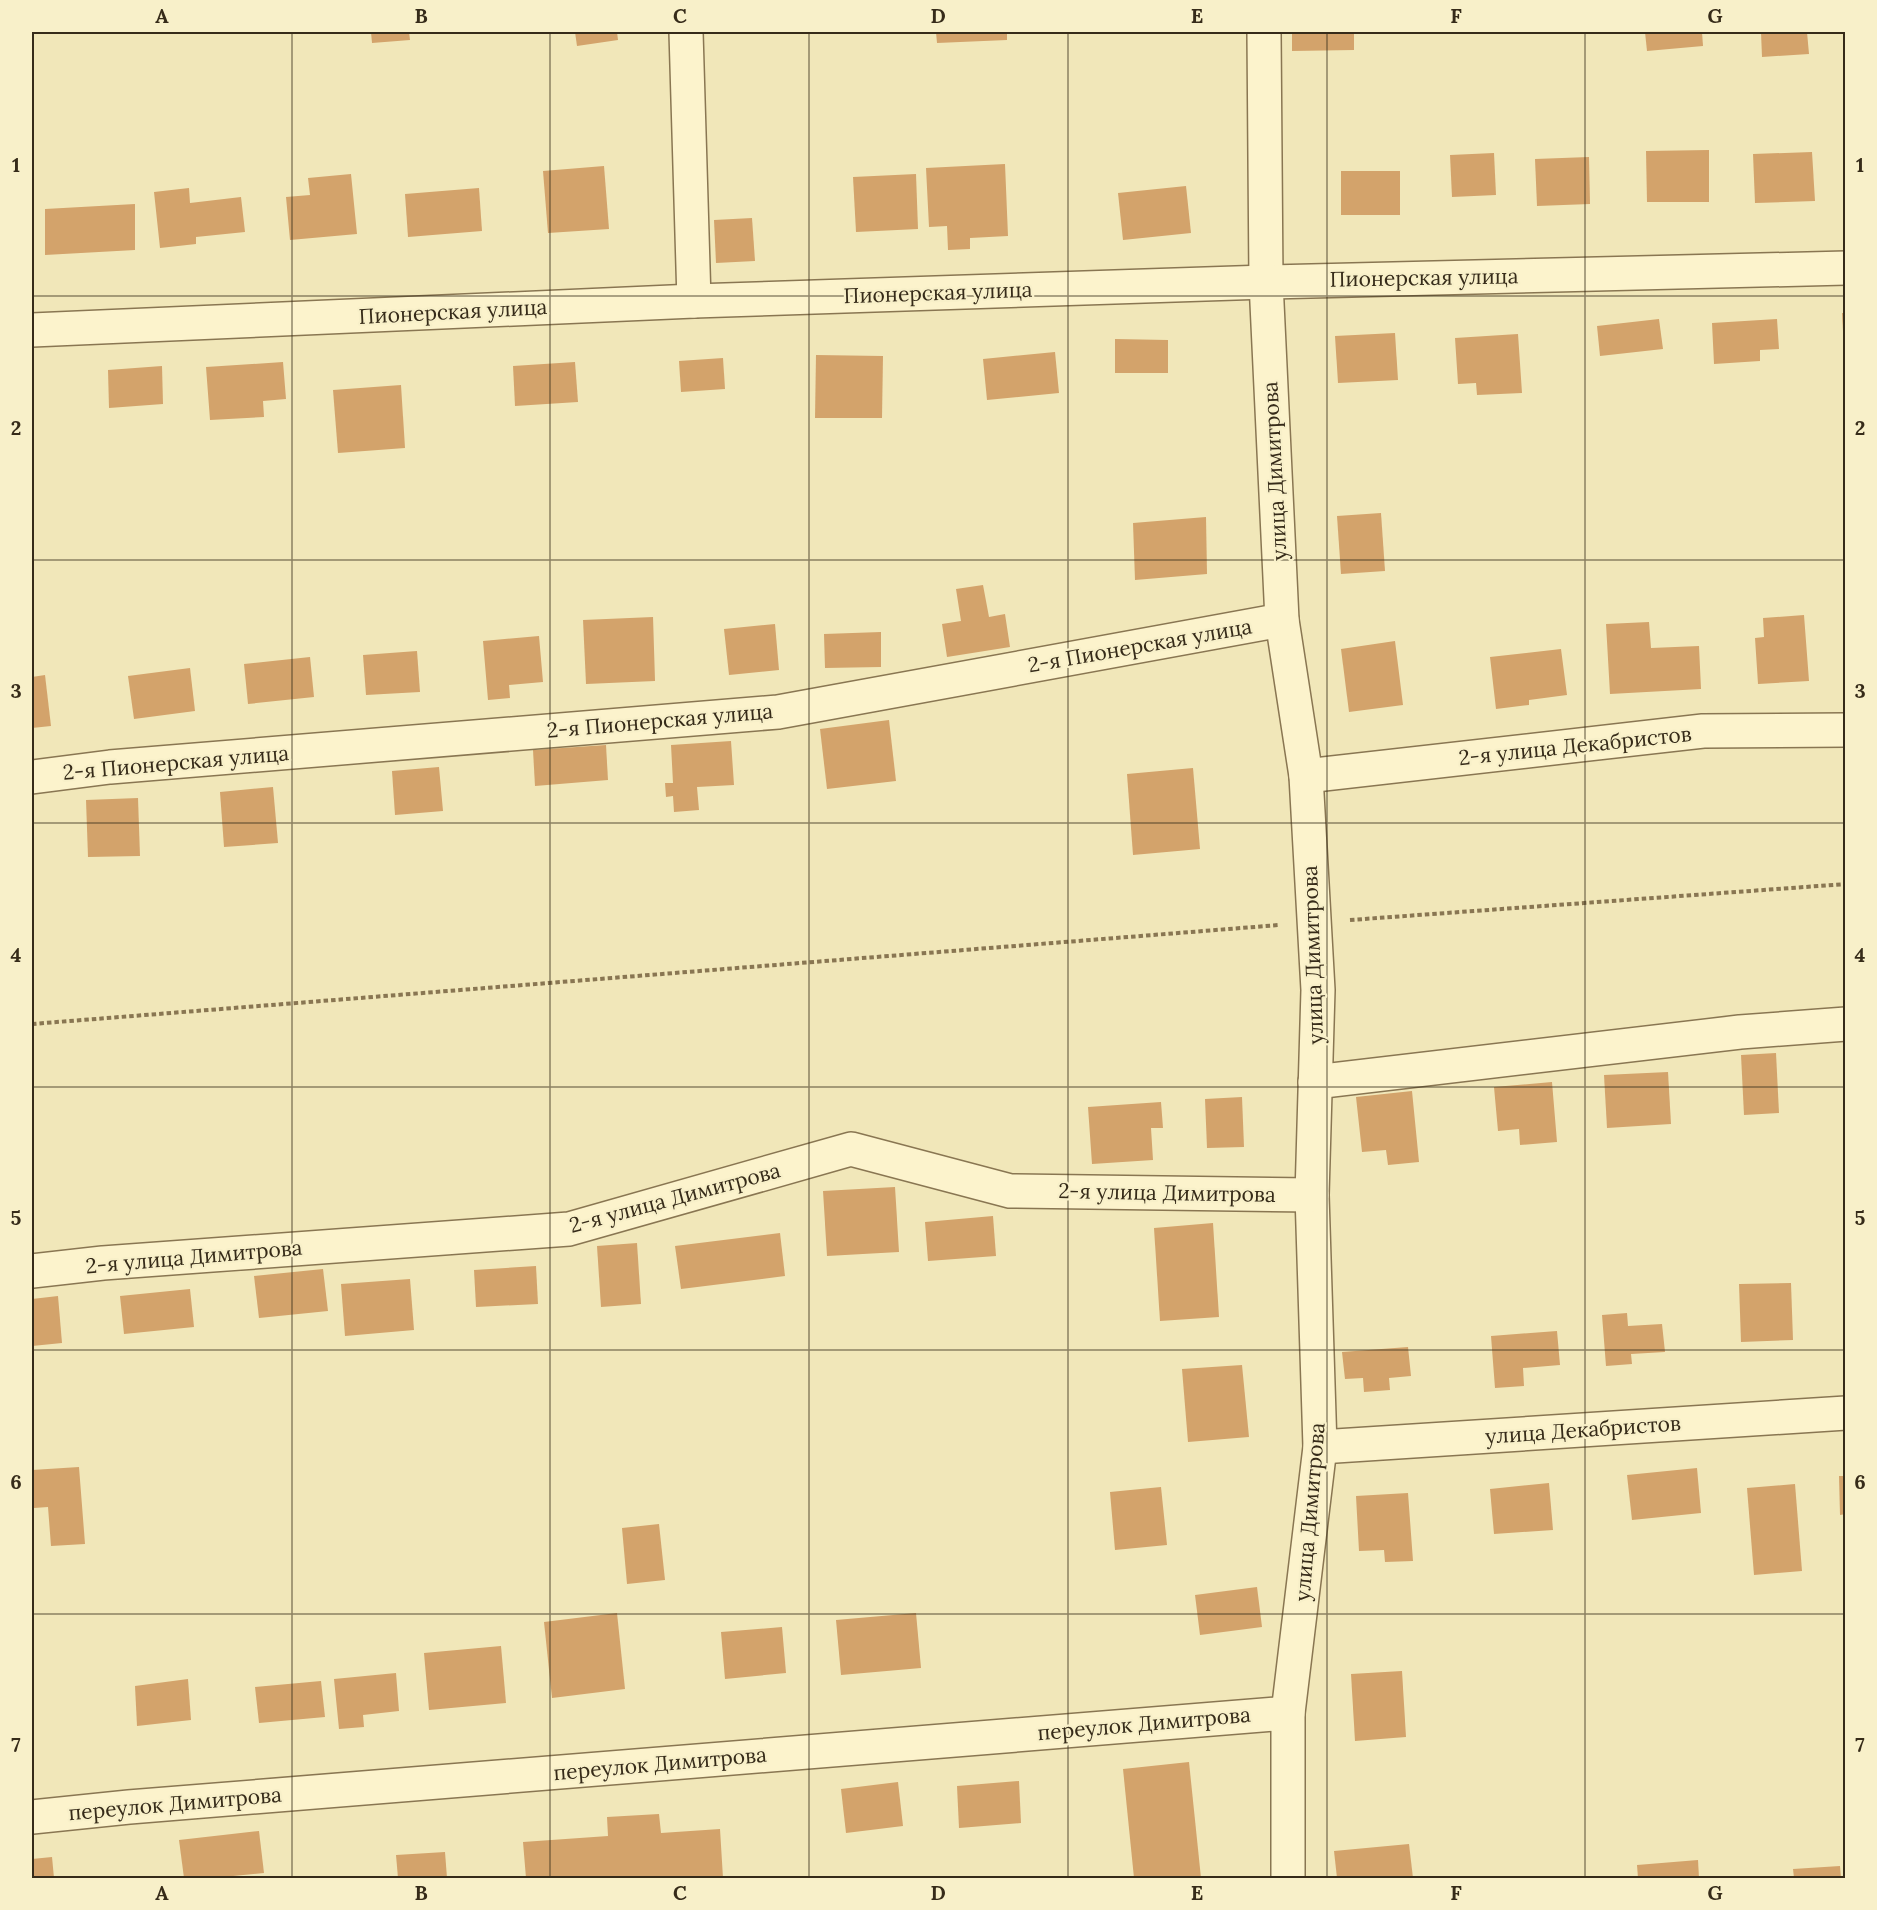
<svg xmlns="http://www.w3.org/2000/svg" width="1877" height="1910" font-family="Lora,serif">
	<rect width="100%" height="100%" fill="#f1e7b9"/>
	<g fill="#d3a36b">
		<path d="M 371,32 L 409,32 L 410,40 L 372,43 Z"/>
		<path d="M 575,32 L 617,32 L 618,40 L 577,46 Z"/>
		<path d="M 936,32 L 1007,32 L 1007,40 L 937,43 Z"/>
		<path d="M 1292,32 L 1354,32 L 1354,50 L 1292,51 Z"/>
		<path d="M 1645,32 L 1702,32 L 1703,46 L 1647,51 Z"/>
		<path d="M 1761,32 L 1807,32 L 1809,54 L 1762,57 Z"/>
		<path d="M 1709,150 L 1709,202 L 1647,202 L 1646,151 Z"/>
		<path d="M 1812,152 L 1815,201 L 1755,203 L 1753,154 Z"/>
		<path d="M 1494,153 L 1496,195 L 1452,197 L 1450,155 Z"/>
		<path d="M 1589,157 L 1590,204 L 1537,206 L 1535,159 Z"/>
		<path d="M 1005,164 L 1008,236 L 970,238 L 970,249 L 948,250 L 947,226 L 929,227 L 926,168 Z"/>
		<path d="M 604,166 L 609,229 L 548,233 L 543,171 Z"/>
		<rect x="1341" y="171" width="59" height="44"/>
		<path d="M 351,174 L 357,234 L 290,240 L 286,197 L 310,195 L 308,178 Z"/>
		<path d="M 916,174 L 918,229 L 856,232 L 853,177 Z"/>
		<path d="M 1186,186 L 1191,233 L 1123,240 L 1118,193 Z"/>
		<path d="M 189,188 L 190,203 L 241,197 L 245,232 L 196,237 L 196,244 L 160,248 L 154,192 Z"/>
		<path d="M 479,188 L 482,231 L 408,237 L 405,194 Z"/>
		<path d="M 135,204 L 135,250 L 45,255 L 45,209 Z"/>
		<path d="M 752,218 L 755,261 L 716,263 L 714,220 Z"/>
		<path d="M 1842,313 L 1846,313 L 1846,349 L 1844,349 Z"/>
		<path d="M 1659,319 L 1663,349 L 1600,356 L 1597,326 Z"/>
		<path d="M 1777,319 L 1779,349 L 1760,350 L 1760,361 L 1714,364 L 1712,323 Z"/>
		<path d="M 1395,333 L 1398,380 L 1338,383 L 1335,336 Z"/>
		<path d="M 1518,334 L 1522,393 L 1477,395 L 1476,383 L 1458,384 L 1455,338 Z"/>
		<path d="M 1115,339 L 1168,340 L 1168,373 L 1115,373 Z"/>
		<path d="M 1055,352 L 1059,393 L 987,400 L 983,359 Z"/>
		<path d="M 816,355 L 883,356 L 882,418 L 815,418 Z"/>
		<path d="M 723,358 L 725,389 L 681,392 L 679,361 Z"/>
		<path d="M 283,362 L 286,399 L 263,401 L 264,417 L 210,420 L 206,367 Z"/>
		<path d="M 575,362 L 578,402 L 515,406 L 513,366 Z"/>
		<path d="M 162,366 L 163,404 L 109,408 L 108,370 Z"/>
		<path d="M 401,385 L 405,448 L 338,453 L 333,390 Z"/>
		<path d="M 1381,513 L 1385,571 L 1341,574 L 1337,516 Z"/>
		<path d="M 1206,517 L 1207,574 L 1135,580 L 1133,523 Z"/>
		<path d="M 983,585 L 989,617 L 1005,614 L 1010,647 L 947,657 L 942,624 L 961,621 L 956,589 Z"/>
		<path d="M 1804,615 L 1809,681 L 1758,684 L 1755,638 L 1764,637 L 1763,618 Z"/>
		<path d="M 653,617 L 655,681 L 586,684 L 583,620 Z"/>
		<path d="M 1649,622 L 1651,648 L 1699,646 L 1701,689 L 1610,694 L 1606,624 Z"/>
		<path d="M 775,624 L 779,670 L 729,675 L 724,629 Z"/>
		<path d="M 881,632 L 881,667 L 825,668 L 824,634 Z"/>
		<path d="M 539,636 L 543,682 L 509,685 L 510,698 L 488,700 L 483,641 Z"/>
		<path d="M 1395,641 L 1403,705 L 1349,712 L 1341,649 Z"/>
		<path d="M 1561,649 L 1567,695 L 1529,700 L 1529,705 L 1496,709 L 1490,657 Z"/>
		<path d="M 417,651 L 420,692 L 366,695 L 363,655 Z"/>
		<path d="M 310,657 L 314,697 L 248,704 L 244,664 Z"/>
		<path d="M 190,668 L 195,711 L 134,719 L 128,676 Z"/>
		<path d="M 45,675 L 51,726 L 32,728 L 32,677 Z"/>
		<path d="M 889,720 L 896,781 L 827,789 L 820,729 Z"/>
		<path d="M 731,741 L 734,785 L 697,787 L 699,810 L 674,812 L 673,796 L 666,797 L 665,783 L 673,783 L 671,745 Z"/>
		<path d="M 606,745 L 608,780 L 535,786 L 533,750 Z"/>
		<path d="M 439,767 L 443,811 L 395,815 L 392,771 Z"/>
		<path d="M 1193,768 L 1200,849 L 1133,855 L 1127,774 Z"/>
		<path d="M 273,787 L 278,843 L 224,847 L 220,792 Z"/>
		<path d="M 138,798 L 140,856 L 88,857 L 86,800 Z"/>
		<path d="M 1776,1053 L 1779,1113 L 1744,1115 L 1741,1055 Z"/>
		<path d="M 1668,1072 L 1671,1124 L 1607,1128 L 1604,1075 Z"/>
		<path d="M 1552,1082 L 1557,1142 L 1520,1145 L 1519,1129 L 1498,1131 L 1494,1087 Z"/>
		<path d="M 1412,1091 L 1419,1162 L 1388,1165 L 1386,1150 L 1362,1152 L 1356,1097 Z"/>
		<path d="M 1242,1097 L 1244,1147 L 1207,1148 L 1205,1099 Z"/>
		<path d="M 1161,1102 L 1163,1128 L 1151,1128 L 1153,1160 L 1092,1164 L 1088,1107 Z"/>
		<path d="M 895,1187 L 899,1252 L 827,1256 L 823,1191 Z"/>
		<path d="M 993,1216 L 996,1256 L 928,1261 L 925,1222 Z"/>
		<path d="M 1213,1223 L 1219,1317 L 1160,1321 L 1154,1228 Z"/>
		<path d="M 780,1233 L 785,1276 L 681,1289 L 675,1246 Z"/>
		<path d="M 637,1243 L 641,1304 L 601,1307 L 597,1246 Z"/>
		<path d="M 536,1266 L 538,1304 L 476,1307 L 474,1270 Z"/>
		<path d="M 323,1269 L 328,1311 L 259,1318 L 254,1276 Z"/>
		<path d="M 410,1279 L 414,1330 L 345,1336 L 341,1284 Z"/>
		<path d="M 1791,1283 L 1793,1340 L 1741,1342 L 1739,1284 Z"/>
		<path d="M 190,1289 L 194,1327 L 124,1334 L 120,1296 Z"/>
		<path d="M 58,1296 L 62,1343 L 32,1346 L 32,1299 Z"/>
		<path d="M 1627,1313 L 1628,1326 L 1662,1324 L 1665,1352 L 1631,1354 L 1632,1364 L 1606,1366 L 1602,1315 Z"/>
		<path d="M 1557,1331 L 1560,1365 L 1523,1368 L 1524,1386 L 1495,1388 L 1491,1336 Z"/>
		<path d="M 1408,1347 L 1411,1376 L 1389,1378 L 1390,1390 L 1364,1392 L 1363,1378 L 1345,1379 L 1342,1352 Z"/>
		<path d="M 1242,1365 L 1249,1437 L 1188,1442 L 1182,1369 Z"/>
		<path d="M 79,1467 L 85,1544 L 51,1546 L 48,1507 L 34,1508 L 32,1470 Z"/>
		<path d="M 1697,1468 L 1701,1513 L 1632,1520 L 1627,1475 Z"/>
		<path d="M 1839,1476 L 1846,1476 L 1846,1514 L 1840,1515 Z"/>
		<path d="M 1549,1483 L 1553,1530 L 1494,1534 L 1490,1489 Z"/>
		<path d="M 1795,1484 L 1802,1571 L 1754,1575 L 1747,1488 Z"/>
		<path d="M 1161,1487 L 1167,1545 L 1115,1550 L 1110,1492 Z"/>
		<path d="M 1408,1493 L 1413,1561 L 1385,1562 L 1384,1550 L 1359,1551 L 1356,1496 Z"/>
		<path d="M 659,1524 L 665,1580 L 627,1584 L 622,1528 Z"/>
		<path d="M 1257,1587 L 1262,1627 L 1200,1635 L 1195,1595 Z"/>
		<path d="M 617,1613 L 625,1689 L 552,1698 L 544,1622 Z"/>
		<path d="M 916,1613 L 921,1668 L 841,1675 L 836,1620 Z"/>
		<path d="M 782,1627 L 786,1673 L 725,1679 L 721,1632 Z"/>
		<path d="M 501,1646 L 506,1703 L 429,1710 L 424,1653 Z"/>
		<path d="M 1402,1671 L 1406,1737 L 1355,1741 L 1351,1674 Z"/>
		<path d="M 396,1673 L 399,1711 L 363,1715 L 364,1727 L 339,1729 L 334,1679 Z"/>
		<path d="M 188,1679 L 191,1720 L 137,1726 L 135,1686 Z"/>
		<path d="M 321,1681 L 325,1717 L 259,1723 L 255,1687 Z"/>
		<path d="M 1189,1762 L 1201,1878 L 1134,1878 L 1123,1769 Z"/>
		<path d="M 1019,1781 L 1021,1823 L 959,1828 L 957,1786 Z"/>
		<path d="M 898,1782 L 903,1826 L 846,1833 L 841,1789 Z"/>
		<path d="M 659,1814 L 661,1833 L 720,1829 L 723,1878 L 526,1878 L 523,1842 L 608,1836 L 607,1817 Z"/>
		<path d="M 259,1831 L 264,1873 L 213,1878 L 184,1878 L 179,1840 Z"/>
		<path d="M 1409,1844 L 1413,1878 L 1337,1878 L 1334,1851 Z"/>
		<path d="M 445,1852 L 447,1878 L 398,1878 L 396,1855 Z"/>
		<path d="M 52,1857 L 54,1878 L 32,1878 L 32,1859 Z"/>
		<path d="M 1698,1860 L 1699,1878 L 1638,1878 L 1637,1865 Z"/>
		<path d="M 1840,1866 L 1841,1878 L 1794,1878 L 1793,1869 Z"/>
	</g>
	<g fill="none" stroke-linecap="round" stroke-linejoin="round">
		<defs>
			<g id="minor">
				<path d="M 686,32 L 694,301"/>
				<path d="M 1264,32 L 1266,282 L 1282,620 L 1306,776 L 1318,990 L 1312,1195 L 1320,1447 L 1288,1713 L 1288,1878"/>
				<path d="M 32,330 L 694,301 L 1266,282 L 1846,268"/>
				<path d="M 1306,776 L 1703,731 L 1846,730"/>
				<path d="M 32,777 L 110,767 L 778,712 L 1282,620"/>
				<path d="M 1315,1082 L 1740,1032 L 1846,1024"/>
				<path d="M 32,1271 L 103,1263 L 569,1229 L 851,1149 L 1010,1191 L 1312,1195"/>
				<path d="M 1320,1447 L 1846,1413"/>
				<path d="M 32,1817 L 129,1807 L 1288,1713"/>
			</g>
		</defs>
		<use href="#minor" stroke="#897652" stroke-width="36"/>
		<g stroke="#897652" stroke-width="4" stroke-dasharray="4.5 3" stroke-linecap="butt">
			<path d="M 1350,920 L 1846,884"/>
			<path d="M 32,1024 L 1279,925"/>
		</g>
		<use href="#minor" stroke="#fcf3cc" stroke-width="33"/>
	</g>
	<path fill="none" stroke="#362b19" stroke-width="1.5" stroke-opacity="0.55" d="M 292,32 L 292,1878M 550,32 L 550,1878M 809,32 L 809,1878M 1068,32 L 1068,1878M 1327,32 L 1327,1878M 1585,32 L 1585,1878M 32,296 L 1846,296M 32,560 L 1846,560M 32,823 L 1846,823M 32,1087 L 1846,1087M 32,1350 L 1846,1350M 32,1614 L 1846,1614"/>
	<g text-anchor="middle" stroke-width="4.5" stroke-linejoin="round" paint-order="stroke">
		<g font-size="21" fill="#362b19" stroke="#f8f0c9">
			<text transform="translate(1424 278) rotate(-1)" y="7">Пионерская улица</text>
			<text transform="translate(938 293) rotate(-2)" y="7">Пионерская улица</text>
			<text transform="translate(453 312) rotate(-3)" y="7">Пионерская улица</text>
			<text transform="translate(1275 471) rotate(-93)" y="7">улица Димитрова</text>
			<text transform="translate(1140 646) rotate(-10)" y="7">2-я Пионерская улица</text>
			<text transform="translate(660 721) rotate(-5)" y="7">2-я Пионерская улица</text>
			<text transform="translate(1575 746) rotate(-6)" y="7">2-я улица Декабристов</text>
			<text transform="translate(176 763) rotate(-5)" y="7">2-я Пионерская улица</text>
			<text transform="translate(1313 955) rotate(-92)" y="7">улица Димитрова</text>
			<text transform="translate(1167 1193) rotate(1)" y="7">2-я улица Димитрова</text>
			<text transform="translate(675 1198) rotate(-15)" y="7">2-я улица Димитрова</text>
			<text transform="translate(194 1257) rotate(-5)" y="7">2-я улица Димитрова</text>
			<text transform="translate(1583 1430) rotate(-4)" y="7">улица Декабристов</text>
			<text transform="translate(1310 1512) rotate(-85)" y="7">улица Димитрова</text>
			<text transform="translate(1144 1724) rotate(-5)" y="7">переулок Димитрова</text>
			<text transform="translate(660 1764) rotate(-5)" y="7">переулок Димитрова</text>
			<text transform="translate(175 1804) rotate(-5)" y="7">переулок Димитрова</text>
		</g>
	</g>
	<rect width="1877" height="1910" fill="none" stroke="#f8f0c9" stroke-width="66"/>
	<rect x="33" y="33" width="1811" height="1844" fill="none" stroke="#362b19" stroke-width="2"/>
	<g font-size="20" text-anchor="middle" font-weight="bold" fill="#362b19">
		<text x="162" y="23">A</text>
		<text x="421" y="23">B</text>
		<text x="680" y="23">C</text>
		<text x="938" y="23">D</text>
		<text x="1197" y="23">E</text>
		<text x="1456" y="23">F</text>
		<text x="1715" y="23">G</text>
		<text x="16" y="172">1</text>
		<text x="1860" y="172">1</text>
		<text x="16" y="435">2</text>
		<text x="1860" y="435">2</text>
		<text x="16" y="698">3</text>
		<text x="1860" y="698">3</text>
		<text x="16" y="962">4</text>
		<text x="1860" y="962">4</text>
		<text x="16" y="1225">5</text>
		<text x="1860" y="1225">5</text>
		<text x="16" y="1489">6</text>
		<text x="1860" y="1489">6</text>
		<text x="16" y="1752">7</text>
		<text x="1860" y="1752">7</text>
		<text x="162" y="1900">A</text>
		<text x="421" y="1900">B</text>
		<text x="680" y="1900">C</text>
		<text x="938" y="1900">D</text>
		<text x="1197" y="1900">E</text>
		<text x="1456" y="1900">F</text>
		<text x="1715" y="1900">G</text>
	</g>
</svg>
